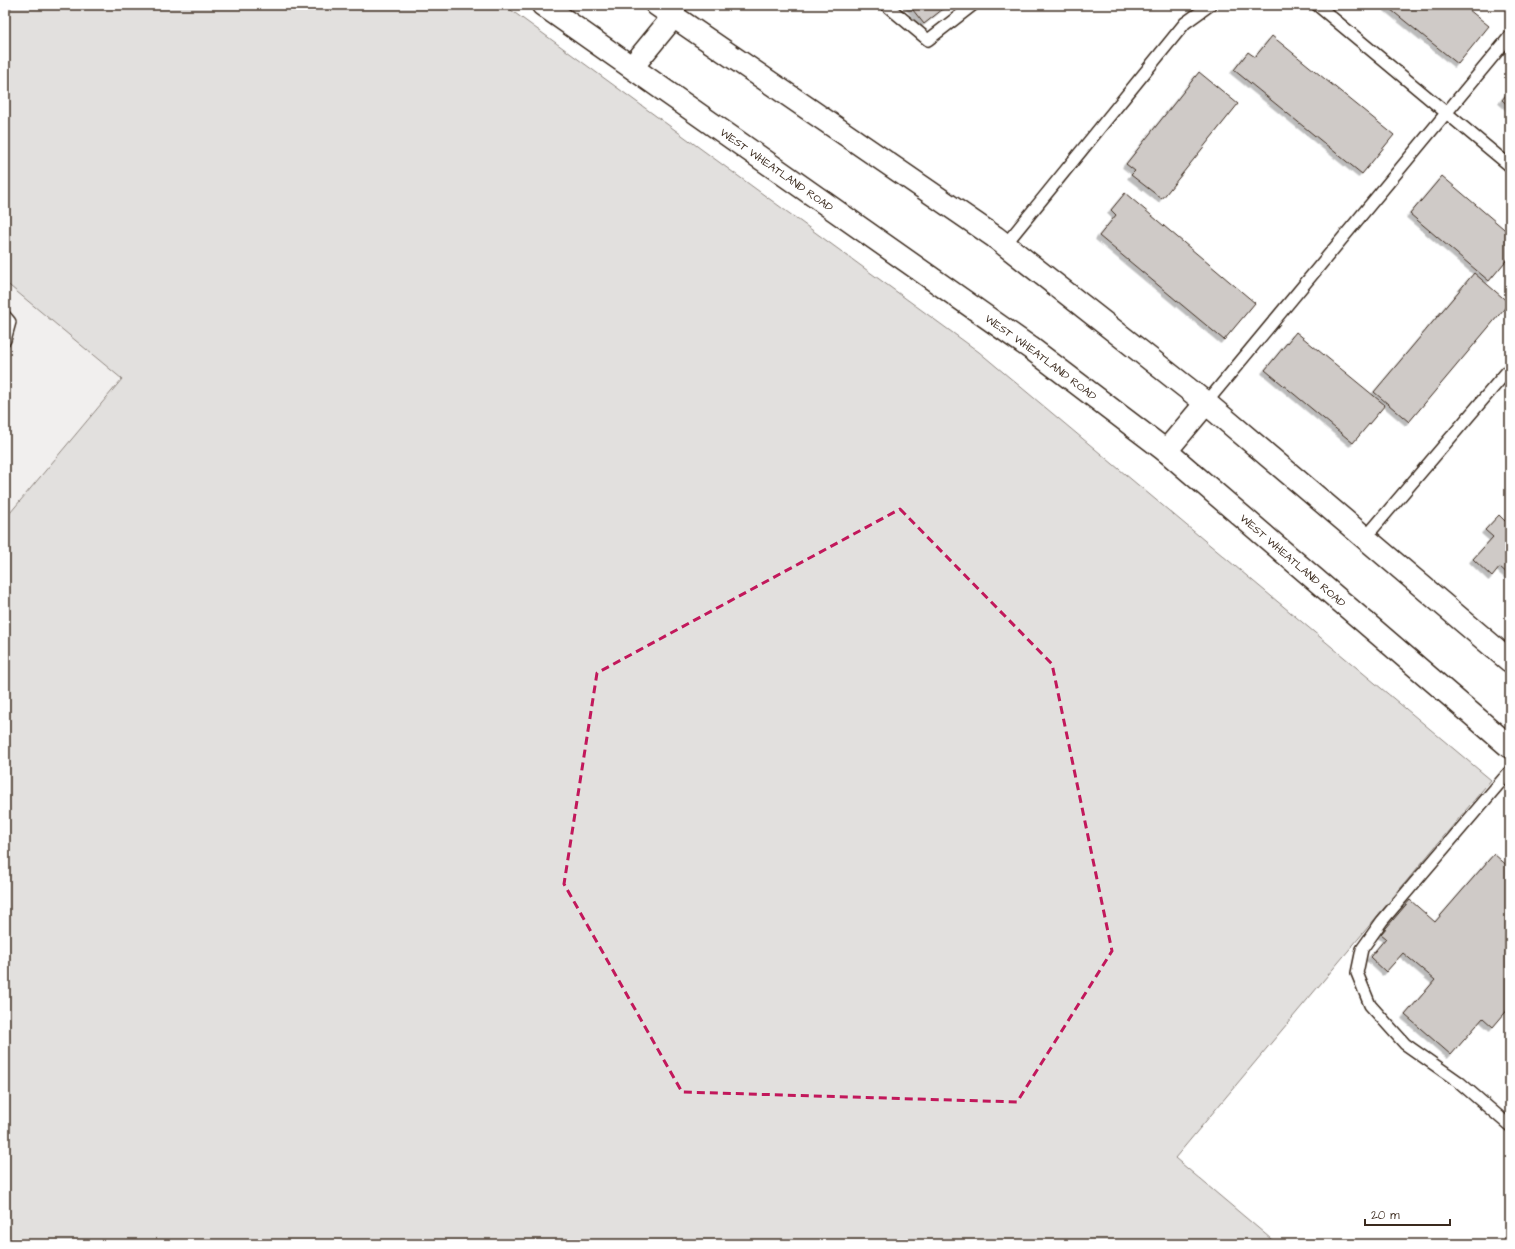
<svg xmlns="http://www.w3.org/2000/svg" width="1515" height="1249" font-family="'Architects Daughter',sans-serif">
	<defs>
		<filter id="shadow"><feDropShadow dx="-3.5" dy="3.5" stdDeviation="0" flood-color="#0004"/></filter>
	</defs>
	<rect width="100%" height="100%" fill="#fff"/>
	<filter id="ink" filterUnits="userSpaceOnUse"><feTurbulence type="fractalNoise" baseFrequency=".025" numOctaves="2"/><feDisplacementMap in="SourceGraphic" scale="8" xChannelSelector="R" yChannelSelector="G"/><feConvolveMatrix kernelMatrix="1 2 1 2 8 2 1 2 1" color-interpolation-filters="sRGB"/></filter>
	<g filter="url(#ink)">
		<path fill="#f1efee" d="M 5,282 L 122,379 L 5,519 Z"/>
		<path fill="#e2e0de" stroke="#8e857e" d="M 14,5 L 504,5 L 979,352 L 1491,780 L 1175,1158 L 1277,1244 L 5,1244 L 5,519 L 122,379 L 5,282 L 5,15 Z"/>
		<g fill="#cfcac7" stroke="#3b2a1e" filter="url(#shadow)">
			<path d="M 909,5 L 948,5 L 924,24 Z"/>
			<path d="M 1385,5 L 1463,5 L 1489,26 L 1458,64 Z"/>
			<path d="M 1272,36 L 1394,135 L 1362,174 L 1234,70 L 1248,52 L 1255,57 Z"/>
			<path d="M 1199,72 L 1238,104 L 1162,199 L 1131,175 L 1135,171 L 1126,164 Z"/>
			<path d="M 1510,90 L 1510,107 L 1502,100 Z"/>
			<path d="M 1442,176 L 1510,234 L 1510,256 L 1489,281 L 1410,214 Z"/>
			<path d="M 1125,193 L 1255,303 L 1224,340 L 1099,236 L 1116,215 L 1111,210 Z"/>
			<path d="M 1474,273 L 1509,303 L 1409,422 L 1374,392 Z"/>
			<path d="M 1296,332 L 1385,405 L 1353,443 L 1265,370 Z"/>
			<path d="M 1499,515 L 1505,521 L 1510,516 L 1510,576 L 1500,567 L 1492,577 L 1473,559 L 1493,537 L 1485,530 Z"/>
			<path d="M 1494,854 L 1510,868 L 1510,1007 L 1493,1027 L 1483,1018 L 1451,1055 L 1405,1015 L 1435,980 L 1403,953 L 1386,972 L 1370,957 L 1386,938 L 1381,934 L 1410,900 L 1435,922 Z"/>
		</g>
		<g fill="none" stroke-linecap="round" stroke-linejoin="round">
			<defs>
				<g id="lane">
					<path d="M 886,5 L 928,40 L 973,5"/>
					<path d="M 1317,5 L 1510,166"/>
					<path d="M 673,17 L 682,5"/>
					<path d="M 1005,245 L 1185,23 L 1210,5"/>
					<path d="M 5,316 L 10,322 L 5,340"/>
					<path d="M 1206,403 L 1510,36"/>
					<path d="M 1365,538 L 1510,368"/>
					<path d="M 1510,771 L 1382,921 L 1362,949 L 1357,973 L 1370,1005 L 1405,1044 L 1459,1082 L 1510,1126"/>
				</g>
				<g id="secondary">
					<path id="s1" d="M 543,5 L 1032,349 L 1166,451 L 1510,747"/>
					<path d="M 657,5 L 995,237 L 1206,403 L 1510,661"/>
					<path d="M 632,67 L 673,17"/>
					<path d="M 1166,451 L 1206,403"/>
				</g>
			</defs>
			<use href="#lane" stroke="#3b2a1e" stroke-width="14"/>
			<use href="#secondary" stroke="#3b2a1e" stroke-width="25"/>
			<use href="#lane" stroke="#fff" stroke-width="11"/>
			<use href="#secondary" stroke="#fff" stroke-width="22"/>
		</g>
	</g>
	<path fill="none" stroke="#c2185b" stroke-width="3" stroke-dasharray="8 5" stroke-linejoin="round" d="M 900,509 L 1052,664 L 1112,951 L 1017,1102 L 682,1092 L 564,884 L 597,673 Z"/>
	<g text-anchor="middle" stroke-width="4" stroke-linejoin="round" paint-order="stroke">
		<g font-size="11" fill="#3b2a1e" stroke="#fff">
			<text dy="4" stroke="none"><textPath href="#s1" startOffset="286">WEST WHEATLAND ROAD</textPath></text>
			<text dy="4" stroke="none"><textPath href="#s1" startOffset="610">WEST WHEATLAND ROAD</textPath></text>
			<text dy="4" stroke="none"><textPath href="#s1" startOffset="934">WEST WHEATLAND ROAD</textPath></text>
		</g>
	</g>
	<rect width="1515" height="1249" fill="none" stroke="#fff" stroke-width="20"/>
	<rect x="10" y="10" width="1495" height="1229" fill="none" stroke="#3b2a1e" stroke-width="1.5" filter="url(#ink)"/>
	<path d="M1365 1219v6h85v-6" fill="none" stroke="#3b2a1e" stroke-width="2"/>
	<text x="1371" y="1219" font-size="12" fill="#3b2a1e" stroke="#ffffff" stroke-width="3" paint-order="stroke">20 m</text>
</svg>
